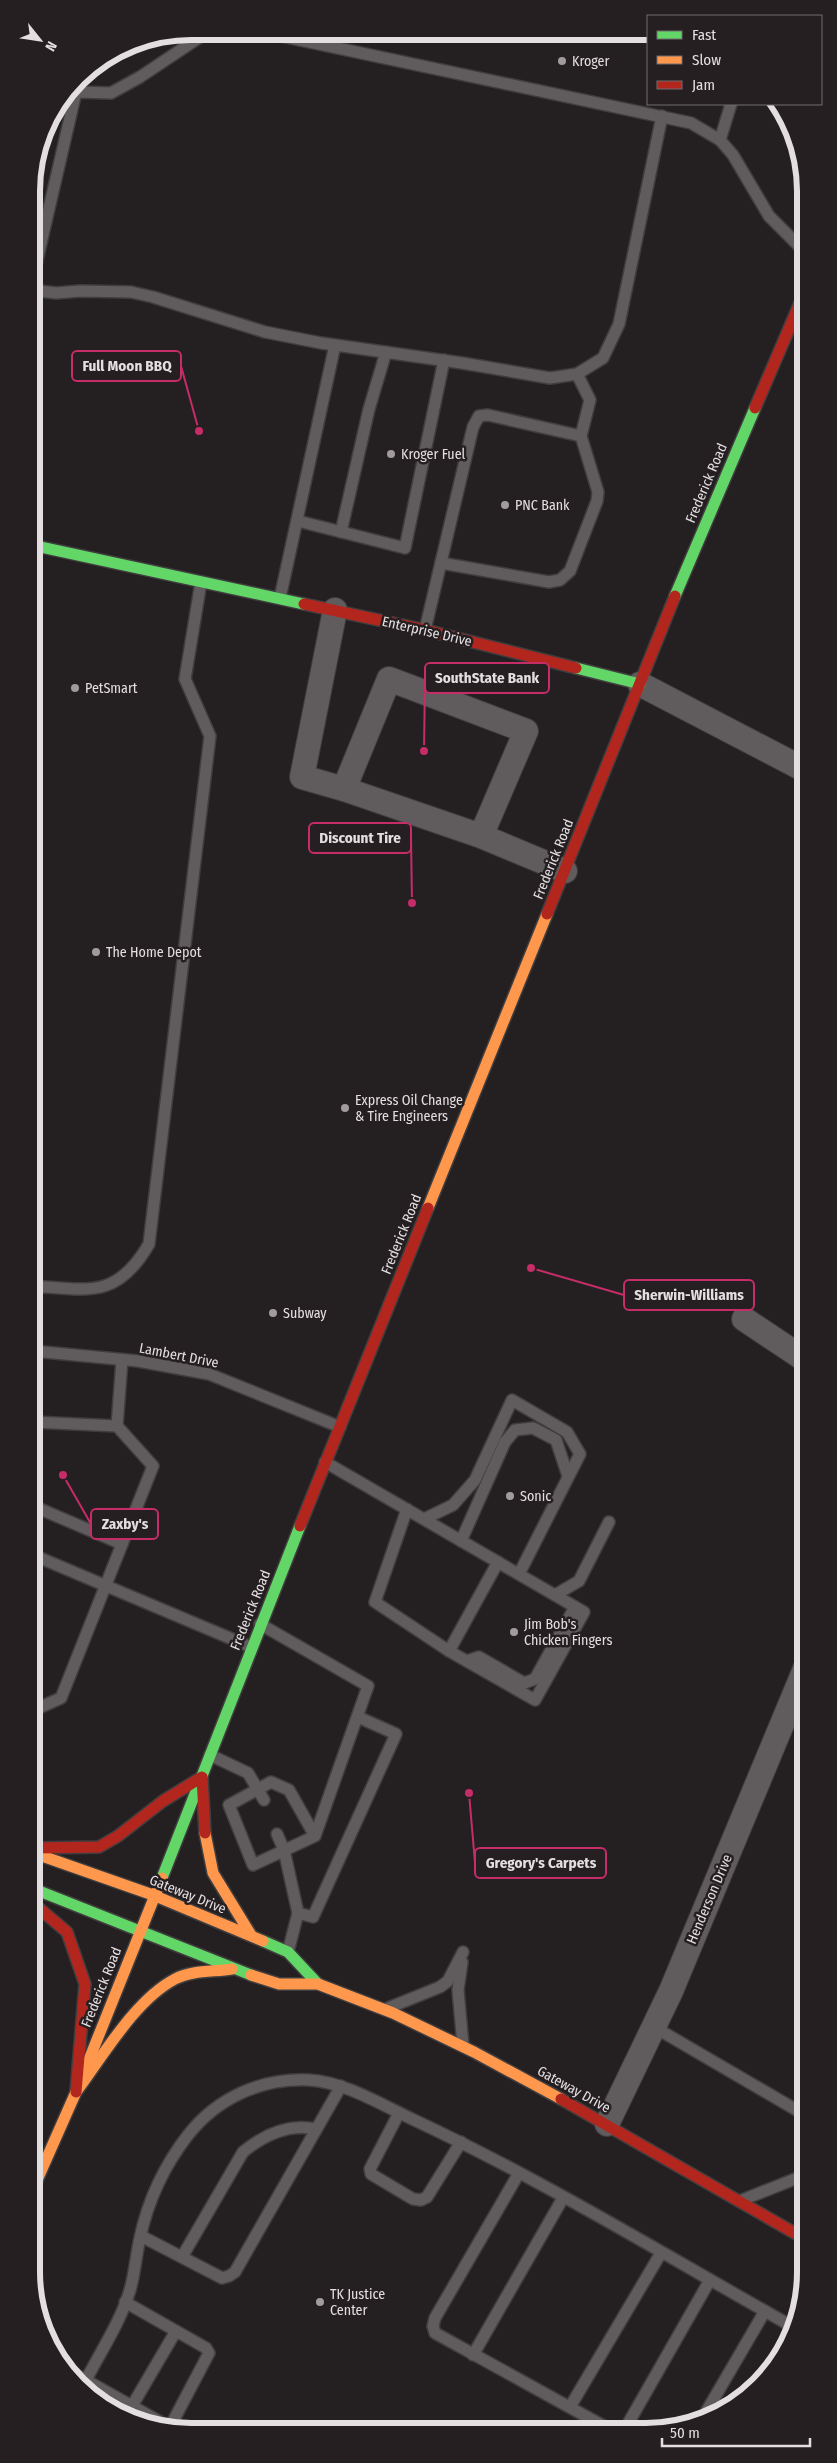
<svg xmlns="http://www.w3.org/2000/svg" width="837" height="2463" font-family="'Fira Sans Condensed',sans-serif">
	<rect width="100%" height="100%" fill="#242022"/>
	<g fill="none" stroke-linecap="round" stroke-linejoin="round">
		<defs>
			<g id="lane">
				<path d="M 262,32 L 691,123 L 720,140 L 733,155 L 769,216 L 803,250"/>
				<path d="M 720,140 L 731,104"/>
				<path d="M 32,282 L 76,92 L 111,93 L 140,77 L 209,31"/>
				<path d="M 32,290 L 56,293 L 80,291 L 131,292 L 153,297 L 265,332 L 321,343 L 462,363 L 550,378 L 577,374 L 603,358 L 619,324 L 662,116"/>
				<path d="M 298,521 L 405,548 L 444,360"/>
				<path d="M 341,532 L 369,409 L 386,352"/>
				<path d="M 441,563 L 549,582 L 560,580 L 570,571 L 597,501 L 598,492 L 581,436 L 590,400 L 577,374"/>
				<path d="M 280,598 L 335,345"/>
				<path d="M 425,630 L 473,427 L 479,416 L 488,415 L 581,436"/>
				<path d="M 33,1286 C 89,1290 117,1299 149,1244 L 210,736 L 185,679 L 201,582"/>
				<path d="M 33,1351 L 138,1361 L 209,1374 L 340,1427"/>
				<path d="M 33,1422 L 117,1426 L 153,1466 L 61,1698 L 34,1710"/>
				<path d="M 117,1426 L 122,1360"/>
				<path d="M 325,1462 L 584,1612 L 535,1700 L 449,1651 L 375,1602 L 407,1509"/>
				<path d="M 33,1506 L 122,1544"/>
				<path d="M 424,1519 L 453,1505 L 475,1480 L 512,1400 L 567,1432 L 580,1454 L 519,1574"/>
				<path d="M 461,1541 L 505,1442 L 515,1430 L 533,1428 L 556,1440 L 568,1476"/>
				<path d="M 33,1555 L 251,1647"/>
				<path d="M 555,1595 L 579,1581 L 609,1522"/>
				<path d="M 260,1624 L 368,1686 L 315,1836 L 289,1790 L 271,1782 L 229,1805 L 253,1865 L 315,1836"/>
				<path d="M 449,1651 L 498,1562"/>
				<path d="M 467,1661 L 479,1657 L 524,1683 L 535,1679 L 575,1607"/>
				<path d="M 210,1755 L 248,1773 L 264,1800"/>
				<path d="M 277,1834 L 284,1850 L 298,1913"/>
				<path d="M 288,1952 L 298,1913 L 313,1917 L 396,1734 L 358,1717"/>
				<path d="M 462,1962 L 458,1990 L 463,2045"/>
				<path d="M 388,2008 L 440,1987 L 448,1981 L 463,1952"/>
				<path d="M 654,2027 L 805,2115"/>
				<path d="M 399,2113 L 370,2169 L 371,2174 L 413,2199 L 421,2200 L 427,2197 L 461,2142"/>
				<path d="M 519,2173 L 435,2318 L 433,2326 L 435,2333 L 609,2429"/>
				<path d="M 742,2200 L 805,2175"/>
				<path d="M 141,2236 L 222,2278 L 229,2276 L 235,2272 L 341,2086"/>
				<path d="M 182,2257 L 243,2152 C 265,2134 289,2123 316,2129"/>
				<path d="M 125,2302 L 206,2348 L 209,2353 L 170,2427"/>
				<path d="M 473,2355 L 563,2198"/>
				<path d="M 66,2369 L 173,2429"/>
				<path d="M 86,2380 C 101,2351 121,2321 130,2290 C 135,2273 136,2255 140,2238 C 148,2200 164,2166 188,2135 C 218,2097 262,2078 309,2080 C 345,2082 380,2104 412,2119 C 543,2180 668,2257 795,2328"/>
				<path d="M 132,2406 L 176,2331"/>
				<path d="M 570,2407 L 661,2253"/>
				<path d="M 702,2419 L 765,2311"/>
				<path d="M 625,2429 L 710,2280"/>
			</g>
			<g id="street">
				<path d="M 335,610 L 302,777 L 344,789"/>
				<path d="M 640,684 L 803,769"/>
				<path d="M 481,836 L 344,789 L 389,679 L 526,731 L 481,836 L 565,871"/>
				<path d="M 744,1319 L 804,1359"/>
				<path d="M 607,2124 L 671,1991 L 805,1669"/>
			</g>
			<g id="fast">
				<path d="M 32,545 L 304,604"/>
				<path d="M 675,596 L 755,408"/>
				<path d="M 576,668 L 640,684"/>
				<path d="M 162,1878 L 300,1526"/>
				<path d="M 34,1889 L 251,1975"/>
				<path d="M 263,1941 L 288,1952 L 318,1984"/>
			</g>
			<g id="slow">
				<path d="M 428,1208 L 547,914"/>
				<path d="M 205,1833 L 213,1873 L 251,1935"/>
				<path d="M 42,1856 L 153,1895 L 263,1941"/>
				<path d="M 251,1975 L 279,1984 L 318,1984 L 393,2013 L 474,2052 L 561,2099"/>
				<path d="M 76,2092 C 103,2056 135,2000 175,1979 C 192,1970 214,1972 232,1969"/>
				<path d="M 34,2187 L 76,2092 L 162,1878"/>
			</g>
			<g id="jam">
				<path d="M 755,408 L 803,296"/>
				<path d="M 304,604 L 425,630 L 576,668"/>
				<path d="M 547,914 L 675,596"/>
				<path d="M 300,1526 L 428,1208"/>
				<path d="M 34,1848 L 99,1847 L 118,1836 L 163,1801 L 202,1777 L 205,1833"/>
				<path d="M 34,1904 L 67,1932 L 85,1984 L 76,2092"/>
				<path d="M 561,2099 L 805,2239"/>
			</g>
		</defs>
		<use href="#lane" stroke="#403d3f" stroke-width="14"/>
		<use href="#street" stroke="#403d3f" stroke-width="26"/>
		<use href="#fast" stroke="#403d3f" stroke-width="14"/>
		<use href="#slow" stroke="#403d3f" stroke-width="14"/>
		<use href="#jam" stroke="#403d3f" stroke-width="14"/>
		<use href="#lane" stroke="#605c5e" stroke-width="11"/>
		<use href="#street" stroke="#605c5e" stroke-width="24"/>
		<use href="#fast" stroke="#63d668" stroke-width="11"/>
		<use href="#slow" stroke="#ff974d" stroke-width="11"/>
		<use href="#jam" stroke="#b3261e" stroke-width="11"/>
	</g>
	<g fill="#a09c9e" stroke="#251f22" stroke-width="2">
		<circle cx="562" cy="61" r="5"/>
		<circle cx="391" cy="454" r="5"/>
		<circle cx="505" cy="505" r="5"/>
		<circle cx="75" cy="688" r="5"/>
		<circle cx="96" cy="952" r="5"/>
		<circle cx="345" cy="1108" r="5"/>
		<circle cx="273" cy="1313" r="5"/>
		<circle cx="510" cy="1496" r="5"/>
		<circle cx="514" cy="1632" r="5"/>
		<circle cx="320" cy="2302" r="5"/>
	</g>
	<g text-anchor="middle" stroke-width="5" stroke-linejoin="round" paint-order="stroke">
		<g font-size="14" fill="#e3dfe1" stroke="#251f22" text-anchor="start">
			<text x="572" y="66">Kroger</text>
			<text x="401" y="459">Kroger Fuel</text>
			<text x="515" y="510">PNC Bank</text>
			<text x="85" y="693">PetSmart</text>
			<text x="106" y="957">The Home Depot</text>
			<text x="355" y="1105">Express Oil Change<tspan x="355" dy="16">&amp; Tire Engineers</tspan></text>
			<text x="283" y="1318">Subway</text>
			<text x="520" y="1501">Sonic</text>
			<text x="524" y="1629">Jim Bob's<tspan x="524" dy="16">Chicken Fingers</tspan></text>
			<text x="330" y="2299">TK Justice<tspan x="330" dy="16">Center</tspan></text>
		</g>
		<g font-size="14" fill="#e3dfe1" stroke="#251f22">
			<text transform="translate(706 483) rotate(-67)" y="5">Frederick Road</text>
			<text transform="translate(427 631) rotate(13)" y="5">Enterprise Drive</text>
			<text transform="translate(553 859) rotate(-68)" y="5">Frederick Road</text>
			<text transform="translate(401 1234) rotate(-68)" y="5">Frederick Road</text>
			<text transform="translate(179 1355) rotate(11)" y="5">Lambert Drive</text>
			<text transform="translate(250 1610) rotate(-68)" y="5">Frederick Road</text>
			<text transform="translate(188 1894) rotate(22)" y="5">Gateway Drive</text>
			<text transform="translate(709 1899) rotate(-67)" y="5">Henderson Drive</text>
			<text transform="translate(101 1987) rotate(-68)" y="5">Frederick Road</text>
			<text transform="translate(574 2089) rotate(29)" y="5">Gateway Drive</text>
		</g>
	</g>
	<path d="M0 0H837V2463H0ZM191 40H646A151 151 0 0 1 797 191V2272A151 151 0 0 1 646 2423H191A151 151 0 0 1 40 2272V191A151 151 0 0 1 191 40Z" fill="#251f22" fill-rule="evenodd"/>
	<path fill="none" stroke="#e3dfe1" stroke-width="6" d="M191 40H646A151 151 0 0 1 797 191V2272A151 151 0 0 1 646 2423H191A151 151 0 0 1 40 2272V191A151 151 0 0 1 191 40Z"/>
	<path fill="none" stroke="#c52c68" stroke-width="2" d="M199 431L181 366M424 751L425 678M412 903L411 838M531 1268L624 1295M63 1475L91 1524M469 1793L475 1863"/>
	<g fill="#c52c68" stroke="#251f22" stroke-width="2">
		<circle cx="199" cy="431" r="5"/>
		<circle cx="424" cy="751" r="5"/>
		<circle cx="412" cy="903" r="5"/>
		<circle cx="531" cy="1268" r="5"/>
		<circle cx="63" cy="1475" r="5"/>
		<circle cx="469" cy="1793" r="5"/>
	</g>
	<g fill="#251f22" stroke="#c52c68" stroke-width="2">
		<rect x="72" y="351" width="109" height="30" rx="5"/>
		<rect x="425" y="663" width="124" height="30" rx="5"/>
		<rect x="309" y="823" width="102" height="30" rx="5"/>
		<rect x="624" y="1280" width="130" height="30" rx="5"/>
		<rect x="91" y="1509" width="67" height="30" rx="5"/>
		<rect x="475" y="1848" width="131" height="30" rx="5"/>
	</g>
	<g font-size="15" text-anchor="middle" font-weight="bold" fill="#e3dfe1">
		<text x="127" y="371">Full Moon BBQ</text>
		<text x="487" y="683">SouthState Bank</text>
		<text x="360" y="843">Discount Tire</text>
		<text x="689" y="1300">Sherwin-Williams</text>
		<text x="125" y="1529">Zaxby's</text>
		<text x="541" y="1868">Gregory's Carpets</text>
	</g>
	<rect x="647" y="15" width="175" height="90" fill="#251f22" stroke="#716c6e"/>
	<rect x="657" y="31" width="25" height="8" fill="#63d668" stroke="#716c6e"/>
	<text x="692" y="40" font-size="15" fill="#e3dfe1">Fast</text>
	<rect x="657" y="56" width="25" height="8" fill="#ff974d" stroke="#716c6e"/>
	<text x="692" y="65" font-size="15" fill="#e3dfe1">Slow</text>
	<rect x="657" y="81" width="25" height="8" fill="#b3261e" stroke="#716c6e"/>
	<text x="692" y="90" font-size="15" fill="#e3dfe1">Jam</text>
	<g transform="translate(40 40) rotate(120)" stroke="#251f22" stroke-width="4" paint-order="stroke">
	<path d="M0-4L9 19L0 12L-9 19Z" fill="#e3dfe1"/>
	<text y="-8" font-size="14" font-weight="bold" text-anchor="middle" fill="#e3dfe1">N</text>
	</g>
	<path d="M662 2438v8h148v-8" fill="none" stroke="#e3dfe1" stroke-width="2.5"/>
	<text x="670" y="2438" font-size="15" fill="#e3dfe1" stroke="#251f22" stroke-width="4" paint-order="stroke">50 m</text>
</svg>
